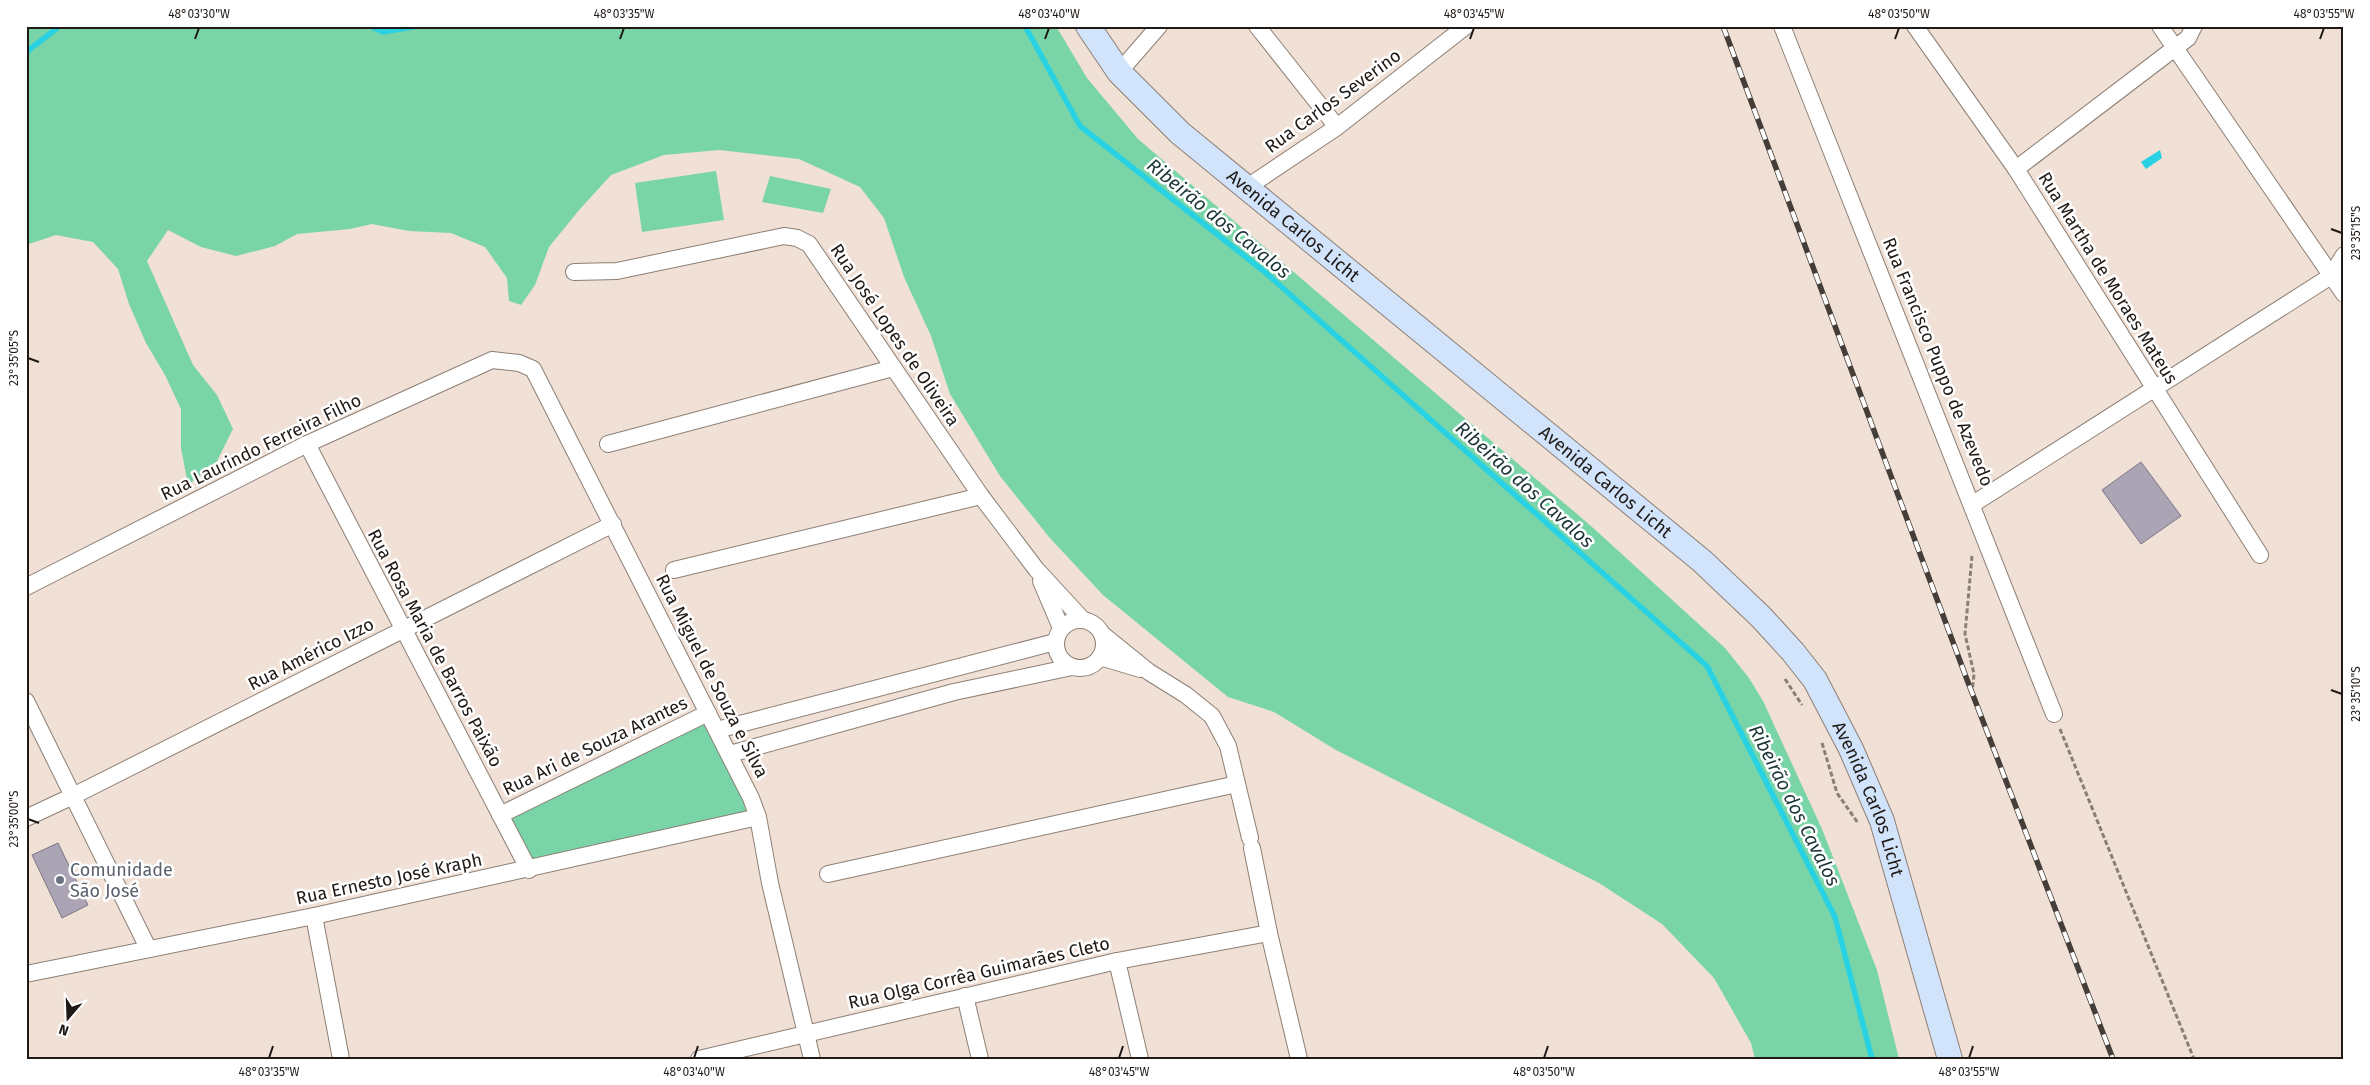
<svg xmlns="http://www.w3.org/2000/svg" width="2370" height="1085" font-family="'Fira Sans',sans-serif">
	<rect width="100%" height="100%" fill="#f0e0d5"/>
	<g fill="#79d5a7">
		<path d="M 26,26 L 1056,26 L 1087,78 L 1138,139 L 1591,526 L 1725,648 L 1749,678 L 1763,701 L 1822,829 L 1877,970 L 1899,1059 L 1755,1059 L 1751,1043 L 1714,978 L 1662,924 L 1599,883 L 1336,750 L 1274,712 L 1228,697 L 1103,595 L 1049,537 L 1000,476 L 950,394 L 931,336 L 904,277 L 884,218 L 860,187 L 799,159 L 719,150 L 664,155 L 611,175 L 580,209 L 549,247 L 535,285 L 521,305 L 509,301 L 507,278 L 485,247 L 451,233 L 409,231 L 372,224 L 350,229 L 297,234 L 275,246 L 236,256 L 201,247 L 168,230 L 147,261 L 193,365 L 217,395 L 233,429 L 216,463 L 188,485 L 181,448 L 181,409 L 165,375 L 146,343 L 129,304 L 118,269 L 93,242 L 56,235 L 26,245 Z"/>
		<path d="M 716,171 L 724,220 L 642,232 L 635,183 Z"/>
		<path d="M 770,176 L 831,189 L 823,213 L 762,202 Z"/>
		<path d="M 708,713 L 758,817 L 529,870 L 500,815 Z"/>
	</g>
	<path fill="#28d2e2" d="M 2160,150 L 2162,158 L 2146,169 L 2141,162 Z"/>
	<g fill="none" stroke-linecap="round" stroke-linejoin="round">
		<g stroke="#28d2e2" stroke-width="5.5">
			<path d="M 370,26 L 383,32 L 418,26"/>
			<path d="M 1025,26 L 1080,126 L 1266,273 L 1707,666 L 1835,917 L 1872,1059"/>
			<path d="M 26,52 L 60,26"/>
		</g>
	</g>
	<g fill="#aaa4b4" stroke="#7c7786">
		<path d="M 2141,462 L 2181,516 L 2141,544 L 2102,490 Z"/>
		<path d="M 58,843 L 88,905 L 62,918 L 32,855 Z"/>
	</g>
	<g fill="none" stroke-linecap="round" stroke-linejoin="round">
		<defs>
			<g id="minor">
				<path d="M 1257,26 L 1337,127"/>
				<path d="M 1782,26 L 2054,714"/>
				<path d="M 1915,26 L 2016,169 L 2260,555"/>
				<path d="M 2160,26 L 2344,294"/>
				<path d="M 1119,72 L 1159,26"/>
				<path d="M 2016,169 L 2188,38 L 2194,26"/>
				<path d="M 1246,188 L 1337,127 L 1466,26"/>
				<path d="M 574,272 L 617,271 L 784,236 L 797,238 L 809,244 L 981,496 L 1036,569 L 1083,620"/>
				<path d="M 307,444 L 529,870"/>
				<path d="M 608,444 L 893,368"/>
				<path d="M 1973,504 L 2331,276 L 2344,255"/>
				<path d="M 674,570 L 981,496"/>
				<path d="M 1041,581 L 1061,628"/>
				<path d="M 26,587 L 307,444 L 492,360 L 519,363 L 533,369 L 751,798 L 758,817 L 770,883 L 812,1059"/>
				<circle cx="1080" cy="644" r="24"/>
				<path d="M 1102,634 L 1149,672 L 1186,695 L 1212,716 L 1228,746 L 1250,838"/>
				<path d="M 1100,657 L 1140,669"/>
				<path d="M 26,701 L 148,948"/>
				<path d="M 717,730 L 1055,642"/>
				<path d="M 730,754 L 954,692 L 1072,667"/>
				<path d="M 500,815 L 708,713"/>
				<path d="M 26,818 L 73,796 L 613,524"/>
				<path d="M 1252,848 L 1269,933 L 1299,1059"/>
				<path d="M 828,874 L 1237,784"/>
				<path d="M 314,916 L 341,1059"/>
				<path d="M 1117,961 L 1140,1059"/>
				<path d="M 26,974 L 314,916 L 758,817"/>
				<path d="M 965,996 L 980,1059"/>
				<path d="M 699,1059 L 1117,961 L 1269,933"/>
			</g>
			<g id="secondary">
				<path id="s1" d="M 1088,26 L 1119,72 L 1180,133 L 1702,561 L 1761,617 L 1793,652 L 1815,680 L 1851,749 L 1882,821 L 1950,1059"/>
			</g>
		</defs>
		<use href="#minor" stroke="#8d7f74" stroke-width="18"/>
		<use href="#secondary" stroke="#8d7f74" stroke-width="26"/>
		<g stroke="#8a7f78" stroke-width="3" stroke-dasharray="5 2.5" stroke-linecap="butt">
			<path d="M 1972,556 L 1965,634 L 1974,674 L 1972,694"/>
			<path d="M 1785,679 L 1802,705"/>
			<path d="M 2060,729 L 2194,1059"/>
			<path d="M 1822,743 L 1837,793 L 1858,823"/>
		</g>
		<use href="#minor" stroke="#fff" stroke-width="16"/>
		<use href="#secondary" stroke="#d2e3fc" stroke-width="24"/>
		<defs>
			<path id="rail" d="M 1723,26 L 1966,677 L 2113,1059"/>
		</defs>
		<use href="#rail" stroke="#453d38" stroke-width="5.5"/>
		<use href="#rail" stroke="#fff" stroke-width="4" stroke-dasharray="11" stroke-linecap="butt"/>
	</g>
	<path fill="none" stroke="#201a16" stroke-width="2" d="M 195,39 L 199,28M 620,39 L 624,28M 1045,39 L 1049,28M 1470,39 L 1474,28M 1895,39 L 1899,28M 2320,39 L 2324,28M 2331,229 L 2342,233M 28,358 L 39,362M 2331,690 L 2342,694M 28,819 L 39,823M 269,1058 L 273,1046M 694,1058 L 698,1046M 1119,1058 L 1123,1046M 1544,1058 L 1548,1046M 1969,1058 L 1973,1046"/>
	<circle fill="#6b7280" stroke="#fff" stroke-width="2" cx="60" cy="880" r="5"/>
	<g text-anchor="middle" stroke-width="5" stroke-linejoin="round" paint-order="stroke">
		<g font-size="18" fill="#201a16" stroke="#fff">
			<text transform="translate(1333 101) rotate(-36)" y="6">Rua Carlos Severino</text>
			<text dy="6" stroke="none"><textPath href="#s1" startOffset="288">Avenida Carlos Licht</textPath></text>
			<text transform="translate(2108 278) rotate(58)" y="6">Rua Martha de Moraes Mateus</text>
			<text transform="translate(895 335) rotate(56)" y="6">Rua José Lopes de Oliveira</text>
			<text transform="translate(1938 362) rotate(68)" y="6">Rua Francisco Puppo de Azevedo</text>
			<text transform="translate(261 447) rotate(-26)" y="6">Rua Laurindo Ferreira Filho</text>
			<text dy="6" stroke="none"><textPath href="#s1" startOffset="692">Avenida Carlos Licht</textPath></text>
			<text transform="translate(435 648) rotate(62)" y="6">Rua Rosa Maria de Barros Paixão</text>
			<text transform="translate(311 654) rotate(-27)" y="6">Rua Américo Izzo</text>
			<text transform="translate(712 676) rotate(63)" y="6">Rua Miguel de Souza e Silva</text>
			<text transform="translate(595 746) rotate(-26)" y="6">Rua Ari de Souza Arantes</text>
			<text dy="6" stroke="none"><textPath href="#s1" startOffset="1112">Avenida Carlos Licht</textPath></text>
			<text transform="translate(389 879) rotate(-12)" y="6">Rua Ernesto José Kraph</text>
			<text transform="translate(979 973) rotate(-13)" y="6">Rua Olga Corrêa Guimarães Cleto</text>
		</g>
		<g font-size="18" fill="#5b616d" stroke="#fff" text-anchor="start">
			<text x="70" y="876">Comunidade<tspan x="70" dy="21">São José</tspan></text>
		</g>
		<g font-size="19" font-style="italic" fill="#1c3638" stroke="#fff">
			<text transform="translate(1219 218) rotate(39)" y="7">Ribeirão dos Cavalos</text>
			<text transform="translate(1525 484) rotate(42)" y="7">Ribeirão dos Cavalos</text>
			<text transform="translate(1795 805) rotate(63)" y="7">Ribeirão dos Cavalos</text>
		</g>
	</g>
	<rect width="2370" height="1085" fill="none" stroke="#ffffff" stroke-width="55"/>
	<g transform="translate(68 1018) rotate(199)" stroke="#ffffff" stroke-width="4" paint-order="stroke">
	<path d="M0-4L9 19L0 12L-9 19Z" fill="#201a16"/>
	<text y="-8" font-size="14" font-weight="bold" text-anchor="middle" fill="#201a16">N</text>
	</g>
	<rect x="28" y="28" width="2314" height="1030" fill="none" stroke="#201a16" stroke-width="2"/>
	<g font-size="12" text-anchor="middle" fill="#201a16">
		<text x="199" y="18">48°03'30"W</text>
		<text x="624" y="18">48°03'35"W</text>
		<text x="1049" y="18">48°03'40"W</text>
		<text x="1474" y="18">48°03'45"W</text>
		<text x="1899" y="18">48°03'50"W</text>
		<text x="2324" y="18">48°03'55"W</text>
		<text transform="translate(2356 233) rotate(-90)" y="4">23°35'15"S</text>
		<text transform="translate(14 358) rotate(-90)" y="4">23°35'05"S</text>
		<text transform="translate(2356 694) rotate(-90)" y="4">23°35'10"S</text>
		<text transform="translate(14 819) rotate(-90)" y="4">23°35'00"S</text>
		<text x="269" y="1076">48°03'35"W</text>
		<text x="694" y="1076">48°03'40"W</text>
		<text x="1119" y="1076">48°03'45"W</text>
		<text x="1544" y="1076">48°03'50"W</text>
		<text x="1969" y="1076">48°03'55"W</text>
	</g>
</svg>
